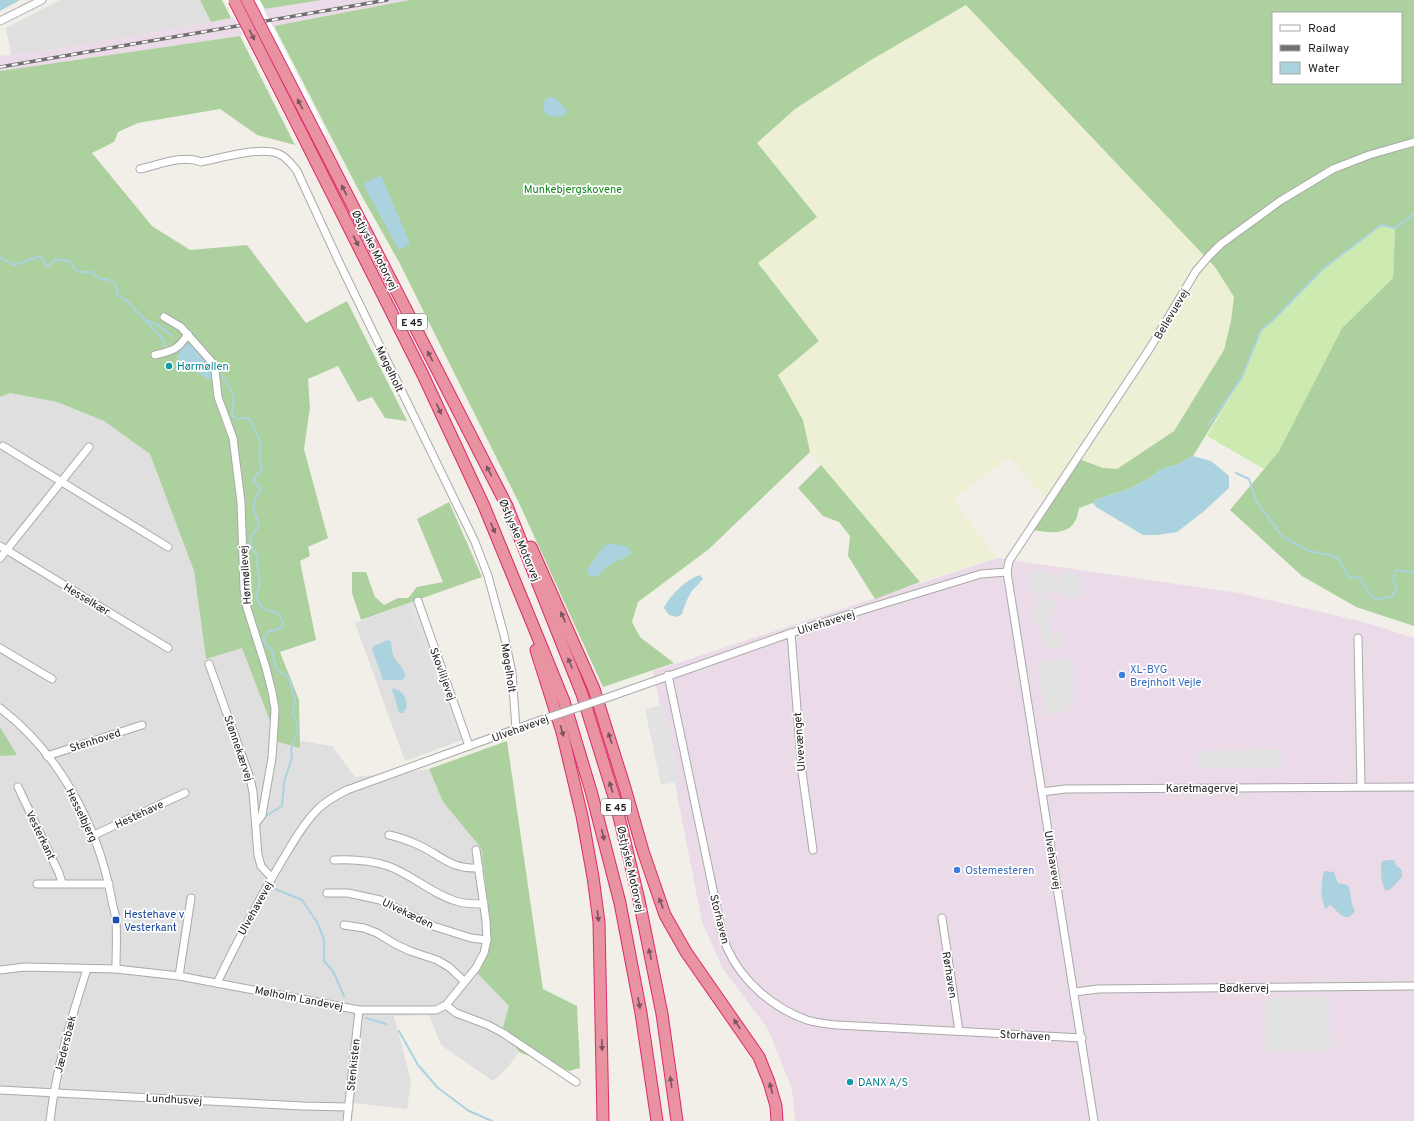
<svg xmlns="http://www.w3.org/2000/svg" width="1414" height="1121" font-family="Overpass,sans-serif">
	<rect width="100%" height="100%" fill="#f2efe9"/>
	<g fill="#e0dfdf">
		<path d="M 60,0 L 200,0 L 211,22 L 52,50 L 11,55 L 6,28 Z"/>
		<path d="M 10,393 L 57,402 L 104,421 L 150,454 L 194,571 L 206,659 L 242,647 L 277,737 L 332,746 L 355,777 L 429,769 L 443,802 L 481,848 L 490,921 L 488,952 L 477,973 L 509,1006 L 503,1027 L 519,1052 L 508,1067 L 493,1081 L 441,1045 L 429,1015 L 394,1016 L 411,1081 L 407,1109 L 353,1103 L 352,1121 L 0,1121 L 0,397 Z"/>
		<path d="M 415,601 L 465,739 L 405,761 L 355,623 Z"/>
	</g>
	<g fill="#ebdbe8">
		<path d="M 322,0 L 409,0 L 274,26 L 240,36 L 0,71 L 0,56 L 52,50 L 231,18 L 265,9 Z"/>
		<path d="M 997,558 L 1239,593 L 1360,621 L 1414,638 L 1414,1121 L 795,1121 L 792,1089 L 768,1029 L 723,969 L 702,922 L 653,671 Z"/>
	</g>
	<path fill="#eef0d5" d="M 966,5 L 1215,267 L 1234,297 L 1231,321 L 1224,350 L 1174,431 L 1117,469 L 1103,468 L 1079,459 L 1050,503 L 1009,458 L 953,500 L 997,558 L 920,582 L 810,452 L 803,420 L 778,375 L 819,341 L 758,263 L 757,143 L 795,109 L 871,60 Z"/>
	<path fill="#cdebb0" d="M 1381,225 L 1395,228 L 1393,278 L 1342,328 L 1279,451 L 1264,469 L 1207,436 L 1242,377 L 1261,330 L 1271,322 L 1324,268 Z"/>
	<g fill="#add19e" fill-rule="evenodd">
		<path d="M 200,0 L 222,0 L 231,18 L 211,22 Z"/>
		<path d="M 260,0 L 322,0 L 265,9 Z"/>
		<path d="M 409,0 L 1414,0 L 1414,626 L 1356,607 L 1302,576 L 1230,510 L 1279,451 L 1342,328 L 1393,278 L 1395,228 L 1381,225 L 1324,268 L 1271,322 L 1261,330 L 1242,377 L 1193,456 L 1179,464 L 1162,469 L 1146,480 L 1129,489 L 1095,500 L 1093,503 L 1079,508 C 1078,512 1077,519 1074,523 C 1065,536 1046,532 1033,530 L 1079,459 L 1103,468 L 1117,469 L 1174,431 L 1224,350 L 1231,321 L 1234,297 L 1215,267 L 966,5 L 871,60 L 795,109 L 757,143 L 817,217 L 758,263 L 819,341 L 778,375 L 803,420 L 810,452 L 709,549 L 638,602 L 632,622 L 640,637 L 674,663 L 603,687 L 519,503 L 399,262 L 359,191 L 274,26 ZM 1273,13 L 1401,13 L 1401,83 L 1273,83 Z"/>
		<path d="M 240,36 L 295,145 L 257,135 L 220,109 L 138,123 L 118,132 L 114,142 L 92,153 L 152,226 L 190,250 L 247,245 L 306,323 L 347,301 L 407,421 L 385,418 L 372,397 L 358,402 L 338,366 L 308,379 L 310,408 L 304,449 L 328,538 L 308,547 L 310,556 L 300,561 L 316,640 L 280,652 L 299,700 L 300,748 L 278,742 L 242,648 L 206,659 L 194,571 L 150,454 L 104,421 L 57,402 L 10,393 L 0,397 L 0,71 Z"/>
		<path d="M 821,465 L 920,582 L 875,599 L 848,556 L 850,536 L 839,522 L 823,516 L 798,488 Z"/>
		<path d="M 449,502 L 482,577 L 361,620 L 352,593 L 352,572 L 366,572 L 375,597 L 384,605 L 398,598 L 408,598 L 417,587 L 443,582 L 417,519 Z"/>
		<path d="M 0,727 L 17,755 L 0,756 Z"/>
		<path d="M 507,741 L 543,989 L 577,1006 L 580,1068 L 569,1071 L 519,1052 L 503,1027 L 509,1006 L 477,973 L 488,952 L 490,921 L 481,848 L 443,802 L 429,769 Z"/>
	</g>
	<g fill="#e2e2e2">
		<path d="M 1040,570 L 1048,572 L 1051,574 L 1053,577 L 1056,584 L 1058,578 L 1064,573 L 1067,572 L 1075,573 L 1078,575 L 1082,581 L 1082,585 L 1080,592 L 1074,597 L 1067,598 L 1060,595 L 1055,585 L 1053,591 L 1047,596 L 1044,597 L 1036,596 L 1031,591 L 1029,583 L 1031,576 L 1037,571 Z"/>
		<path d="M 1046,598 L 1055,600 L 1050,623 L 1050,634 L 1062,634 L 1061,649 L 1043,647 L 1042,628 L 1038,625 L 1034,618 L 1034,609 L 1035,605 L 1042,600 Z"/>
		<path d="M 414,605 L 463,736 L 458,739 L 409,607 Z"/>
		<path d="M 1073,659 L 1073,706 L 1065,708 L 1065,712 L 1045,715 L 1038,662 Z"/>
		<path d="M 664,705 L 680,781 L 661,785 L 645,709 Z"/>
		<path d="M 1282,750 L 1282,768 L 1198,769 L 1198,751 Z"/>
		<path d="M 1329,997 L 1331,1050 L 1266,1051 L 1265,998 Z"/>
	</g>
	<g fill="#aad3df">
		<path d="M 0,0 L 20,0 L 0,11 Z"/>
		<path d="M 550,97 L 554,97 L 567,110 L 566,115 L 552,117 L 545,113 L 543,105 L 546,99 Z"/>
		<path d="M 381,175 L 410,244 L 399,250 L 363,184 Z"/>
		<path d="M 188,344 C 197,347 213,367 212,377 L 209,379 L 206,378 L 177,358 L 181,348 Z"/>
		<path d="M 1193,456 L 1211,461 L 1229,476 L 1229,488 L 1203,512 L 1177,532 L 1171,533 L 1157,535 L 1143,535 L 1096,507 L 1093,503 L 1095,500 L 1129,489 L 1146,480 L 1162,469 L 1179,464 Z"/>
		<path d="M 611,543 L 628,547 L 631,553 L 628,556 L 611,564 L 596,577 L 590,576 L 587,571 L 588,568 L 604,546 Z"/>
		<path d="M 700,575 L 703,579 L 691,592 L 686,602 L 682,614 L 677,617 L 669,615 L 664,608 C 669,596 688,578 700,575 Z"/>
		<path d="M 388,640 L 391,642 C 392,648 392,654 395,659 C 399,665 405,669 405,677 L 401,680 L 383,680 L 372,649 L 374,646 Z"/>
		<path d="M 393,688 C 403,691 406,696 407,707 L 403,713 L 399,713 L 394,695 L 392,691 Z"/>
		<path d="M 1389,860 L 1394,860 L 1397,867 L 1400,868 L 1402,871 L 1402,877 L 1391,889 L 1386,891 C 1381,884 1380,869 1382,861 Z"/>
		<path d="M 1324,871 L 1334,872 L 1338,883 L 1347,885 L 1349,887 L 1352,904 L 1355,911 C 1345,926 1338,910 1330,905 L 1326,909 L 1325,908 C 1320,897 1321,882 1324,871 Z"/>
	</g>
	<path fill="#fff" d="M 225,0 L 259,0 L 327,134 L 300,147 Z"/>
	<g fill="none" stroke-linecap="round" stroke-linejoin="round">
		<g stroke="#aad3df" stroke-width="2">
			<path d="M 0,257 L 14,265 L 41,256 L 47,267 L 55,260 L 69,261 L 78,272 L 92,272 L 100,280 L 107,279 L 116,284 L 117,295 L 127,301 L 163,339 L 166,348"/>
			<path d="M 146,320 L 159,326 L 172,336"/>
			<path d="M 218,372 C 223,375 234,394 234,400 C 233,405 232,411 232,416 L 237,419 L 247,418 L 251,421 L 261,444 L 259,455 L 262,469 L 255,477 L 254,482 L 259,486 L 260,492 C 249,503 255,512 259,526 L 252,536 L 250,545 L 258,557 L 257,566 L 260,584 L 256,595 C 261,610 264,610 278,613 L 283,623 L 281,628 L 268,632 L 264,638 L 265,643 L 272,651 L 276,669 L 289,678 L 295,700 L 293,713 L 298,728 L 291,750 L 292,758 L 284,782 L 282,806 L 264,817"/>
			<path d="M 1209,425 L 1242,377 L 1261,330 L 1271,322 L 1324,268 L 1381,225 L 1395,228 L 1414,214"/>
			<path d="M 1236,473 L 1249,479 L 1256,501 L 1282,536 L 1309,551 L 1330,555 L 1339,559 L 1347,575 L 1352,578 L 1359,577 L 1370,594 L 1376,599 L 1392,597 L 1397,586 L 1393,581 L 1396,570 L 1414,573"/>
			<path d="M 275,889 L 302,900 L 317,922 L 324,939 L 324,961 L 333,971 L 344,996"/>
			<path d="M 366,1018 L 386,1024"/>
			<path d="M 399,1031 L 418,1065 L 438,1088 L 469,1111 L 492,1121"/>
		</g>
		<defs>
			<g id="minor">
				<path d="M 0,21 L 42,0"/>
				<path d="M 140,169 C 158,165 184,154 201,162 C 221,158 260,146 279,154 C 287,157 292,165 297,171 L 340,264 L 475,542 L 488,576 L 504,635 L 512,673 L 516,729"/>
				<path d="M 164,317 L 181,327 L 211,361 L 215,370 L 218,397 L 233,438 L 241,502 L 244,589 L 247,608 L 266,668 L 272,692 L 275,709 L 274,728 L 272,758 L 262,815 L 256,823"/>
				<path d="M 155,355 C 172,351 178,350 188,334"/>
				<path d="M 3,446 L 168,547"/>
				<path d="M 0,546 L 168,648"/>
				<path d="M 0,558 L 89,447"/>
				<path d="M 418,601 L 469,746"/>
				<path d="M 791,633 L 802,772 L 813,850"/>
				<path d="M 1358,638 L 1361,787"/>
				<path d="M 0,648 L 52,679"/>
				<path d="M 209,664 L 250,778 L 253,792 L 258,855 L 261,866 L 272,878"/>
				<path d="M 668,675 L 720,923 C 722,932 724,942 728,950 C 743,982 773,1008 807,1020 C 816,1023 827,1024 837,1025 L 1082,1038"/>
				<path d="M 612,696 L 791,633 L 866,609 L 981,574 L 1007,572"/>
				<path d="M 0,708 C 59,753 97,824 111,896 C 112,904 115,912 116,920 C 117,936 116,953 116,969"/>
				<path d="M 47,756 L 142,725"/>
				<path d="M 18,787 L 59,873 L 62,883"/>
				<path d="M 1042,792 L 1065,789 L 1414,787"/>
				<path d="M 94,835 L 185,793"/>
				<path d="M 389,835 C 399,837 407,840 416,844 C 442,855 448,869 479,868"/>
				<path d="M 334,860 C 352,859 370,860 388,866 C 413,875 433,895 459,902 C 467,904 475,904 484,904"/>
				<path d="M 37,884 L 109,884"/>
				<path d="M 327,893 L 348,893 L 380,900 L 433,926 L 471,938 L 487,940"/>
				<path d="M 942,918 L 959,1031"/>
				<path d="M 344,925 L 364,928 L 377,933 L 395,944 L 410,951 L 437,960 L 449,967 L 464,981"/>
				<path d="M 0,970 L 25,967 L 116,969 L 179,976 L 359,1010 L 436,1010 L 446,1005 L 476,968 L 484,953 L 487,940 L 486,921 L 476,850"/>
				<path d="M 179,976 L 191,898"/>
				<path d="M 217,983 C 238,940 259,899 283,859 C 294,841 304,823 318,809 C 326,801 337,795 347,790 L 538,721"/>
				<path d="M 1075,992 L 1098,989 L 1414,986"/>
				<path d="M 446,1005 L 456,1013 L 488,1025 L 503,1033 L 576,1082"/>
				<path d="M 0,1090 L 303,1106 L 349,1107"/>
				<path d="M 50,1121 C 56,1068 71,1019 87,969"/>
				<path d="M 347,1121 L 359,1010"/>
				<path d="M 1094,1121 L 1007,572 L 1009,561 L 1150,348 L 1196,271 L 1208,257 L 1221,244 L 1280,201 L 1333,169 L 1369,155 L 1414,142"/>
			</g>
			<g id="highway">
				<path d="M 318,138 L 507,506 L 582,694 L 615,800 L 639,900 L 662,1014 L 677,1121"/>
				<path d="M 307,144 L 423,375 L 484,506 L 564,701 L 591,791 L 620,903 L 641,1013 L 657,1121"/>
				<path d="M 531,547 L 594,689 L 625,788 L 643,851 L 665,915 L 686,952 L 759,1057 L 769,1082 L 776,1106 L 777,1121"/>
				<path d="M 536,650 L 562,732 L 582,816 L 593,877 L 599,922 L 603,1121"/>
			</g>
		</defs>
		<use href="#minor" stroke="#a9a9a9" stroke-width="9"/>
		<use href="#highway" stroke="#dc2a67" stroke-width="13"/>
		<use href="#minor" stroke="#fff" stroke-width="7"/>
		<use href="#highway" stroke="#e892a2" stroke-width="11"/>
		<defs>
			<path id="rail" d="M 0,67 L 387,0"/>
		</defs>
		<use href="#rail" stroke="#707070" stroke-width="3.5"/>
		<use href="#rail" stroke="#fff" stroke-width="2" stroke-dasharray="6" stroke-linecap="butt"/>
		<defs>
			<path id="minor-bridge" d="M 538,721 L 612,696"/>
			<g id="highway-bridge">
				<path d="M 234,0 L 307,144"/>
				<path d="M 247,0 L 318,138"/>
			</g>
		</defs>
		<use href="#minor-bridge" stroke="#a9a9a9" stroke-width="9" stroke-linecap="butt"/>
		<use href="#highway-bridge" stroke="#dc2a67" stroke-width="13" stroke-linecap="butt"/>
		<use href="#minor-bridge" stroke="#fff" stroke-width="7"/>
		<use href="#highway-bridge" stroke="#e892a2" stroke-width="11"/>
	</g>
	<defs><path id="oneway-solid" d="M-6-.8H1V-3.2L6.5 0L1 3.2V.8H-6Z"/></defs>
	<g fill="#7b545c">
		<use href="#oneway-solid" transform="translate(252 35) rotate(63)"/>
		<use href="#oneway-solid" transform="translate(300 104) rotate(-117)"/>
		<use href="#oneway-solid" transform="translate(344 190) rotate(-117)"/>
		<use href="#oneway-solid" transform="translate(356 241) rotate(63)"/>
		<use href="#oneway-solid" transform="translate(430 356) rotate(-117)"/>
		<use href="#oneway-solid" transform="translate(439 409) rotate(65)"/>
		<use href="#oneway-solid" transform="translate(489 471) rotate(-117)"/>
		<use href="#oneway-solid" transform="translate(493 528) rotate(67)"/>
		<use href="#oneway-solid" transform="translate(563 617) rotate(-114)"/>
		<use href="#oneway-solid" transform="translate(570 663) rotate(-112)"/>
		<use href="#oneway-solid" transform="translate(562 731) rotate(74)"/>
		<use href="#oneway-solid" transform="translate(610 738) rotate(-108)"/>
		<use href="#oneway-solid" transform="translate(611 787) rotate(-107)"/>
		<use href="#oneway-solid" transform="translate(603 835) rotate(76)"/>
		<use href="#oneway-solid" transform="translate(661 903) rotate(-110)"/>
		<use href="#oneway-solid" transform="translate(598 916) rotate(83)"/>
		<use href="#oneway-solid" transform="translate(650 954) rotate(-102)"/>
		<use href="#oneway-solid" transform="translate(639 1003) rotate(79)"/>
		<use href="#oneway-solid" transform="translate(737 1024) rotate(-124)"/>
		<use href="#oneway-solid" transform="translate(602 1045) rotate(89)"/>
		<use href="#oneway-solid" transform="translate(671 1082) rotate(-98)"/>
		<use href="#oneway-solid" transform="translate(771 1088) rotate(-105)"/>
	</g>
	<g fill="#0f9aa8" stroke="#fff" stroke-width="1.5">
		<circle cx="169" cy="366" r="4"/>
		<circle cx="850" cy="1082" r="4"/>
	</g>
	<g fill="#3f7fe0" stroke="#fff" stroke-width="1.5">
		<circle cx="1122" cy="675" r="4"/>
		<circle cx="957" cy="870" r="4"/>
	</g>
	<rect fill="#1a4fb4" stroke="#fff" stroke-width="1.5" x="112" y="916" width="8" height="8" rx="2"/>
	<g text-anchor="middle" stroke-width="3.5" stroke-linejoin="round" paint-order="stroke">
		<g fill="#fff" stroke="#646464" stroke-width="1">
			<rect x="397" y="314" width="30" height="16" rx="3"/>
			<rect x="601" y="799" width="30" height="16" rx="3"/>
		</g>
		<g font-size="10" font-weight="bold" fill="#222">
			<text x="412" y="326">E 45</text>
			<text x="616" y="811">E 45</text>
		</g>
		<g font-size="11" fill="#0c8416" stroke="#fff">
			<text x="573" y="193">Munkebjergskovene</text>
		</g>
		<g font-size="11" fill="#222" stroke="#fff">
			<text transform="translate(375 250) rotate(63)" y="4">Østjyske Motorvej</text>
			<text transform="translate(1171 314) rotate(-59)" y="4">Bellevuevej</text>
			<text transform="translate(390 369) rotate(64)" y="4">Møgelholt</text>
			<text transform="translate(520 540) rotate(67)" y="4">Østjyske Motorvej</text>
			<text transform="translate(245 575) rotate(-94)" y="4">Hørmøllevej</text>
			<text transform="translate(87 599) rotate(31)" y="4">Hesselkær</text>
			<text transform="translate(826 622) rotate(-17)" y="4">Ulvehavevej</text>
			<text transform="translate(509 668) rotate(81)" y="4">Møgelholt</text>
			<text transform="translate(443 674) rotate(70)" y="4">Skovliljevej</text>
			<text transform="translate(520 728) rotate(-20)" y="4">Ulvehavevej</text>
			<text transform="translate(95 740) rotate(-18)" y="4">Stenhoved</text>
			<text transform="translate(799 742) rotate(-94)" y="4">Ulvevænget</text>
			<text transform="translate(239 748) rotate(71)" y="4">Stønnekærvej</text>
			<text x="1202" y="792">Karetmagervej</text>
			<text transform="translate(139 814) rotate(-25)" y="4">Hestehave</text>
			<text transform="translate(82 815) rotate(64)" y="4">Hesselbjerg</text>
			<text transform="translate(41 835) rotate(64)" y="4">Vesterkant</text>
			<text transform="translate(1053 860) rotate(81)" y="4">Ulvehavevej</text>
			<text transform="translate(631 869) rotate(77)" y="4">Østjyske Motorvej</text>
			<text transform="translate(255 908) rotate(-61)" y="4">Ulvehavevej</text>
			<text transform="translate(408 913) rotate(26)" y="4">Ulvekæden</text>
			<text transform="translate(720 919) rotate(76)" y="4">Storhaven</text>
			<text transform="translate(950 975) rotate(81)" y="4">Rørhaven</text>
			<text x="1244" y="992">Bødkervej</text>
			<text transform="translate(299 998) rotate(11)" y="4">Mølholm Landevej</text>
			<text transform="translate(1025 1035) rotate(3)" y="4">Storhaven</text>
			<text transform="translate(65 1044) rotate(-76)" y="4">Jædersbæk</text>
			<text transform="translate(353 1065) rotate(-84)" y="4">Stenkisten</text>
			<text transform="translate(174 1099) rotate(3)" y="4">Lundhusvej</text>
		</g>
		<g font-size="11" fill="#0d838f" stroke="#fff" text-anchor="start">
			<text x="177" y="370">Hørmøllen</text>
			<text x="858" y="1086">DANX A/S</text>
		</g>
		<g font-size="11" fill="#366cbe" stroke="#fff" text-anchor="start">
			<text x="1130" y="673">XL-BYG<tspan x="1130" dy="13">Brejnholt Vejle</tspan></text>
			<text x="965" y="874">Ostemesteren</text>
		</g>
		<g font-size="11" fill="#164399" stroke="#fff" text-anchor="start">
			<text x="124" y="918">Hestehave v<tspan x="124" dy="13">Vesterkant</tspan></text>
		</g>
	</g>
	<rect x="1272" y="12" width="130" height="72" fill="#ffffff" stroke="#a7a7a7"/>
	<rect x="1280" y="25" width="20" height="6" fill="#ffffff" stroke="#a7a7a7"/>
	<text x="1308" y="32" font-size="12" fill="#222222">Road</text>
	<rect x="1280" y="45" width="20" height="6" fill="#707070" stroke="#a7a7a7"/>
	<text x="1308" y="52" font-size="12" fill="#222222">Railway</text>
	<rect x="1280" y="62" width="20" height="12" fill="#aad3df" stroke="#a7a7a7"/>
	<text x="1308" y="72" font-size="12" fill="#222222">Water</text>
</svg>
